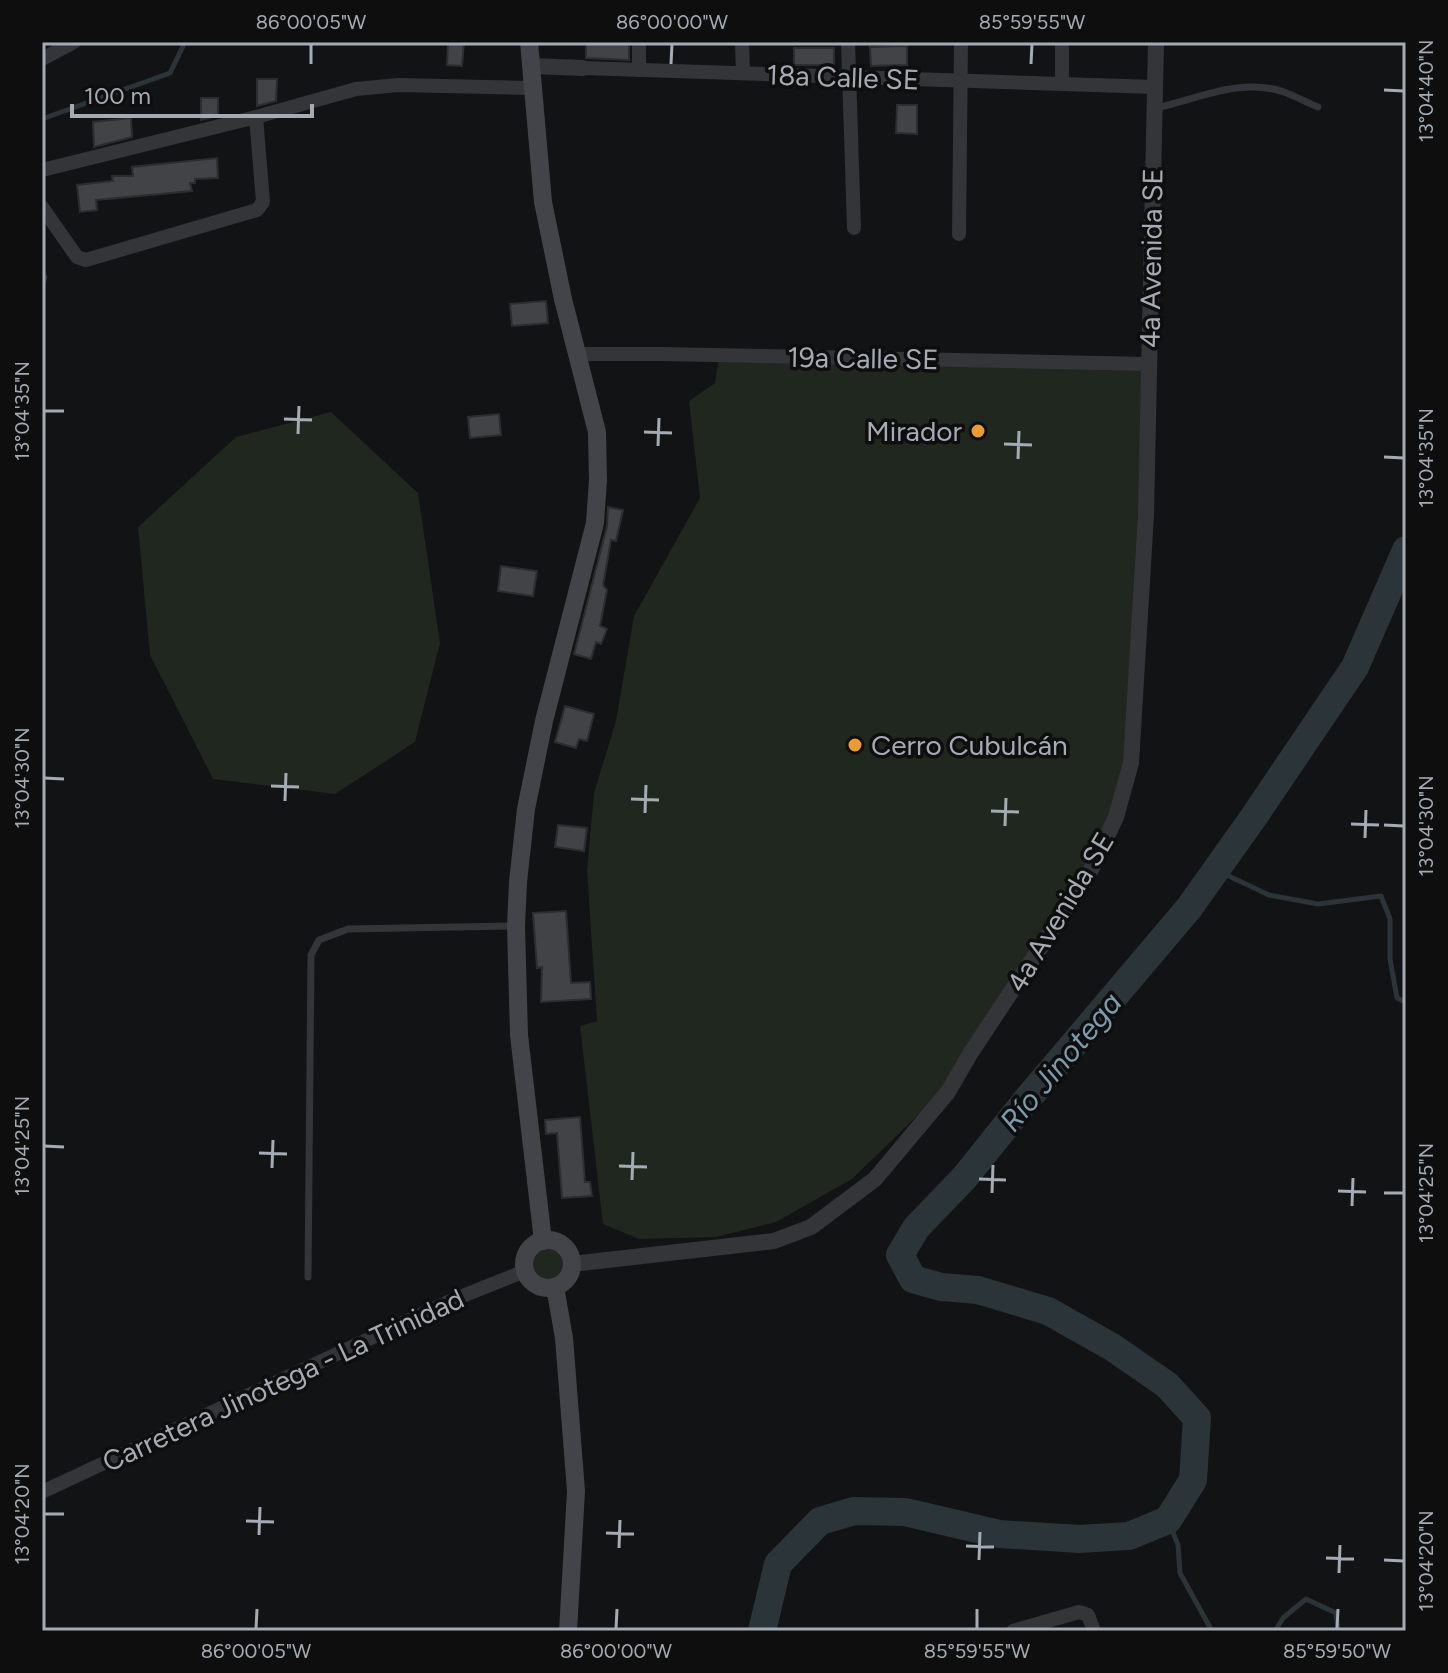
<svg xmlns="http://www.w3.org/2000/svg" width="1448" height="1673" font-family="Figtree,sans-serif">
	<rect width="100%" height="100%" fill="#121314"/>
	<g fill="#1f271f">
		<path d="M 719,358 L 1147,369 L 1128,763 L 1087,873 L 945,1089 L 852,1179 L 776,1222 L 716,1237 L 639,1239 L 603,1224 L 580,1026 L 597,1021 L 587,870 L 594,793 L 616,721 L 634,616 L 700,498 L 689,401 L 715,383 Z"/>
		<path d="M 331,412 L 418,493 L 440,643 L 415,742 L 335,794 L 213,779 L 150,655 L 138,527 L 236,437 Z"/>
		<circle cx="549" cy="1264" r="21"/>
	</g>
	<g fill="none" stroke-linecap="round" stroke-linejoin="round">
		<g stroke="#2b3439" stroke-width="5">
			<path d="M 42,119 L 170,73 L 185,42"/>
			<path d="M 42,273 L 45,277 L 42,286"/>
			<path d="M 1216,870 L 1269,895 L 1318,904 L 1381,896 L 1390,919 L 1390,959 L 1397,998 L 1406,1002"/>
			<path d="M 1168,1520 L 1178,1545 L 1180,1573 L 1212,1631"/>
			<path d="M 1275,1631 L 1283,1618 L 1306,1599 L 1336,1613 L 1338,1631"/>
		</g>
		<path stroke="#2b3439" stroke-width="28" d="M 762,1631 L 778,1564 L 820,1521 L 854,1511 L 905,1512 L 999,1534 L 1079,1539 L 1129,1536 L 1168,1520 L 1193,1480 L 1197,1418 L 1167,1385 L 1112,1347 L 1048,1311 L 978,1290 L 941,1287 L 913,1279 L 900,1255 L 916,1228 L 965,1177 L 1029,1097 L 1189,908 L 1253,818 L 1355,667 L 1406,550"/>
	</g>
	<g fill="#414347" stroke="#2d2d30" stroke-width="2">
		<path d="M 448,42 L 464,42 L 462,66 L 447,65 Z"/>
		<path d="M 586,42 L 629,42 L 629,60 L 586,58 Z"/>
		<path d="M 907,46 L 907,65 L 871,66 L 870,47 Z"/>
		<rect x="794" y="48" width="40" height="17"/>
		<path d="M 257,79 L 277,79 L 276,101 L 257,106 Z"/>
		<path d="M 201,98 L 218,98 L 218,116 L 201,120 Z"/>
		<path d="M 897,105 L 917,105 L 917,134 L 896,133 Z"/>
		<path d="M 131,118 L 132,137 L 94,147 L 93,122 Z"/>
		<path d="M 217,158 L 218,178 L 195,179 L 195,183 L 190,183 L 192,191 L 96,200 L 97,210 L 80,212 L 77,185 L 113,181 L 112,176 L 133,176 L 132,167 Z"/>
		<path d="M 546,301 L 548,323 L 512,326 L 510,304 Z"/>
		<path d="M 499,414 L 501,435 L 470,438 L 468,417 Z"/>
		<path d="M 608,507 L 623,510 L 616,541 L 611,540 L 603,585 L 607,590 L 600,626 L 607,629 L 601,644 L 596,642 L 591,659 L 574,654 L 607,526 Z"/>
		<path d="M 501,566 L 537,571 L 533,596 L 498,591 Z"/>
		<path d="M 565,706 L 594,714 L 587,741 L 579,739 L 576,748 L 555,742 Z"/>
		<path d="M 558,825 L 587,828 L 584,851 L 555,847 Z"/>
		<path d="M 566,911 L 571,983 L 590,982 L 591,999 L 541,1002 L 542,967 L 537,968 L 533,913 Z"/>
		<path d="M 580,1117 L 585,1182 L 590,1182 L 592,1196 L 562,1198 L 557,1133 L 546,1134 L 545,1120 Z"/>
	</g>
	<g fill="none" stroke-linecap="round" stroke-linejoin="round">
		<g stroke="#343539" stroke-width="7">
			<path d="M 1156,108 C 1198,99 1241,77 1284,92 C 1295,96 1306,102 1318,107"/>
			<path d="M 308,1277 L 311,955 L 319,940 L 348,929 L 514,926"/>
		</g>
		<g stroke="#343539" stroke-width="14">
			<path d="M 742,42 L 743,73"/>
			<path d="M 848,42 L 854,228"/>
			<path d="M 1062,42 L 1062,84"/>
			<path d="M 42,59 L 74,42"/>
			<path d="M 583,68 L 1155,87"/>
			<path d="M 639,70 L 639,42"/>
			<path d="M 42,170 L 256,117 L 356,89 L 398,85 L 531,88"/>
			<path d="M 42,207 L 77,257 L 86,260 L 257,210 L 263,202 L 256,117"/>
			<path d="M 959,234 L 961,42"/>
			<path d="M 578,354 L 662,354 L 1149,364"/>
			<path d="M 42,1492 L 450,1301 L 525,1271"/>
			<path d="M 1013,1631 L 1079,1612 L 1088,1615 L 1094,1631"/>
		</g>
		<g stroke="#343539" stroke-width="16">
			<path d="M 531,66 L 583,68"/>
			<path d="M 572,1264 L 774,1241 L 811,1227 L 875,1179 L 948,1092 L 970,1054 L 1089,874 L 1116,817 L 1131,763 L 1146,515 L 1156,42"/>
		</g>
		<g stroke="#424449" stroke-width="18">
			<path d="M 529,42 L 543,202 L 563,299 L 597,432 L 598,480 L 595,523 L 544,721 L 526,809 L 518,882 L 516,926 L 519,1035 L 543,1241"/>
			<circle cx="548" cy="1264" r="24"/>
			<path d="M 555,1287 L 564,1338 L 576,1491 L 568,1631"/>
		</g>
	</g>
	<path fill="none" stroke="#a4abb4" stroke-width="3" d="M 311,64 L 311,44M 671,64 L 672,44M 1031,64 L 1032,44M 1384,90 L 1404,91M 44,411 L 64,411M 284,419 L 312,420M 644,432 L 672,433M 298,434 L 299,406M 1004,444 L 1032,445M 658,446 L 659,418M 1384,457 L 1404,458M 1018,459 L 1019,431M 44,778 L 64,779M 271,786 L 299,787M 631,799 L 659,800M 285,801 L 286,773M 991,811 L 1019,812M 645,813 L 646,785M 1351,824 L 1379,825M 1384,825 L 1404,826M 1005,826 L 1006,798M 1365,838 L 1366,810M 44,1146 L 64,1147M 259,1153 L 287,1154M 619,1166 L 647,1167M 272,1168 L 273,1140M 979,1179 L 1006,1180M 632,1180 L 633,1152M 1338,1191 L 1366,1192M 992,1193 L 993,1165M 1384,1193 L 1404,1193M 1352,1206 L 1353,1178M 44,1514 L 64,1514M 246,1521 L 274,1522M 606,1533 L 634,1534M 259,1535 L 260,1507M 966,1546 L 994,1547M 619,1548 L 620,1520M 1326,1558 L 1354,1559M 979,1560 L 980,1532M 1384,1560 L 1404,1561M 1339,1573 L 1340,1545M 256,1629 L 257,1609M 616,1629 L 617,1609M 977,1629 L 977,1609M 1337,1629 L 1338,1609"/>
	<g fill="#eb9b33" stroke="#0e0e0f" stroke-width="3">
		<circle cx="978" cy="431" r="8"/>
		<circle cx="855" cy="745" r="8"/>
	</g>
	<g text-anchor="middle" stroke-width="7" stroke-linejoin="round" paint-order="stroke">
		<g font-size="28" fill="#a4abb4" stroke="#0e0e0f">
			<text transform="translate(843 77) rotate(2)" y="10">18a Calle SE</text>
			<text transform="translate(1151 258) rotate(-89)" y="10">4a Avenida SE</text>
			<text transform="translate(863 358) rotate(1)" y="10">19a Calle SE</text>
			<text transform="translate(1060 912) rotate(-59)" y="10">4a Avenida SE</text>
			<text transform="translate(283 1380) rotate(-25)" y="10">Carretera Jinotega - La Trinidad</text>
		</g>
		<g font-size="28" fill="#a4abb4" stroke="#0e0e0f" text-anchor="end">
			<text x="962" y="441">Mirador</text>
			<text x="871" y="755" text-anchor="start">Cerro Cubulcán</text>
		</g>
		<g font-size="30" font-style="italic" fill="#7c9cae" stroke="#0e0e0f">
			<text transform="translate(1061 1062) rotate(-50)" y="10">Río Jinotega</text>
		</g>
	</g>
	<rect width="1448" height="1673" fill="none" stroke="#0e0e0f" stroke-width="88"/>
	<path d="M72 104v12h240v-12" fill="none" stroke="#a4abb4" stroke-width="4"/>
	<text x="84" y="104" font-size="24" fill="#a4abb4" stroke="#0e0e0f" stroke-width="6" paint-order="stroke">100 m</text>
	<rect x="44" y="44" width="1360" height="1585" fill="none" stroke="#a4abb4" stroke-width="3"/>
	<g font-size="20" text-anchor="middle" fill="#a4abb4">
		<text x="311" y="29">86°00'05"W</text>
		<text x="672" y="29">86°00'00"W</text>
		<text x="1032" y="29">85°59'55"W</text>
		<text transform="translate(1426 91) rotate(-90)" y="7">13°04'40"N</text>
		<text transform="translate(22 411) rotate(-90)" y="7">13°04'35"N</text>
		<text transform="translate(1426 458) rotate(-90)" y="7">13°04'35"N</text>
		<text transform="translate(22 778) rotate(-90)" y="7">13°04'30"N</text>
		<text transform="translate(1426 826) rotate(-90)" y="7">13°04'30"N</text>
		<text transform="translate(22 1146) rotate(-90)" y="7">13°04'25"N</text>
		<text transform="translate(1426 1193) rotate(-90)" y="7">13°04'25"N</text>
		<text transform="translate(22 1514) rotate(-90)" y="7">13°04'20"N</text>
		<text transform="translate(1426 1561) rotate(-90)" y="7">13°04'20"N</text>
		<text x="256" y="1658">86°00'05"W</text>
		<text x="616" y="1658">86°00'00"W</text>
		<text x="977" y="1658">85°59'55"W</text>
		<text x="1337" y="1658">85°59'50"W</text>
	</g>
</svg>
